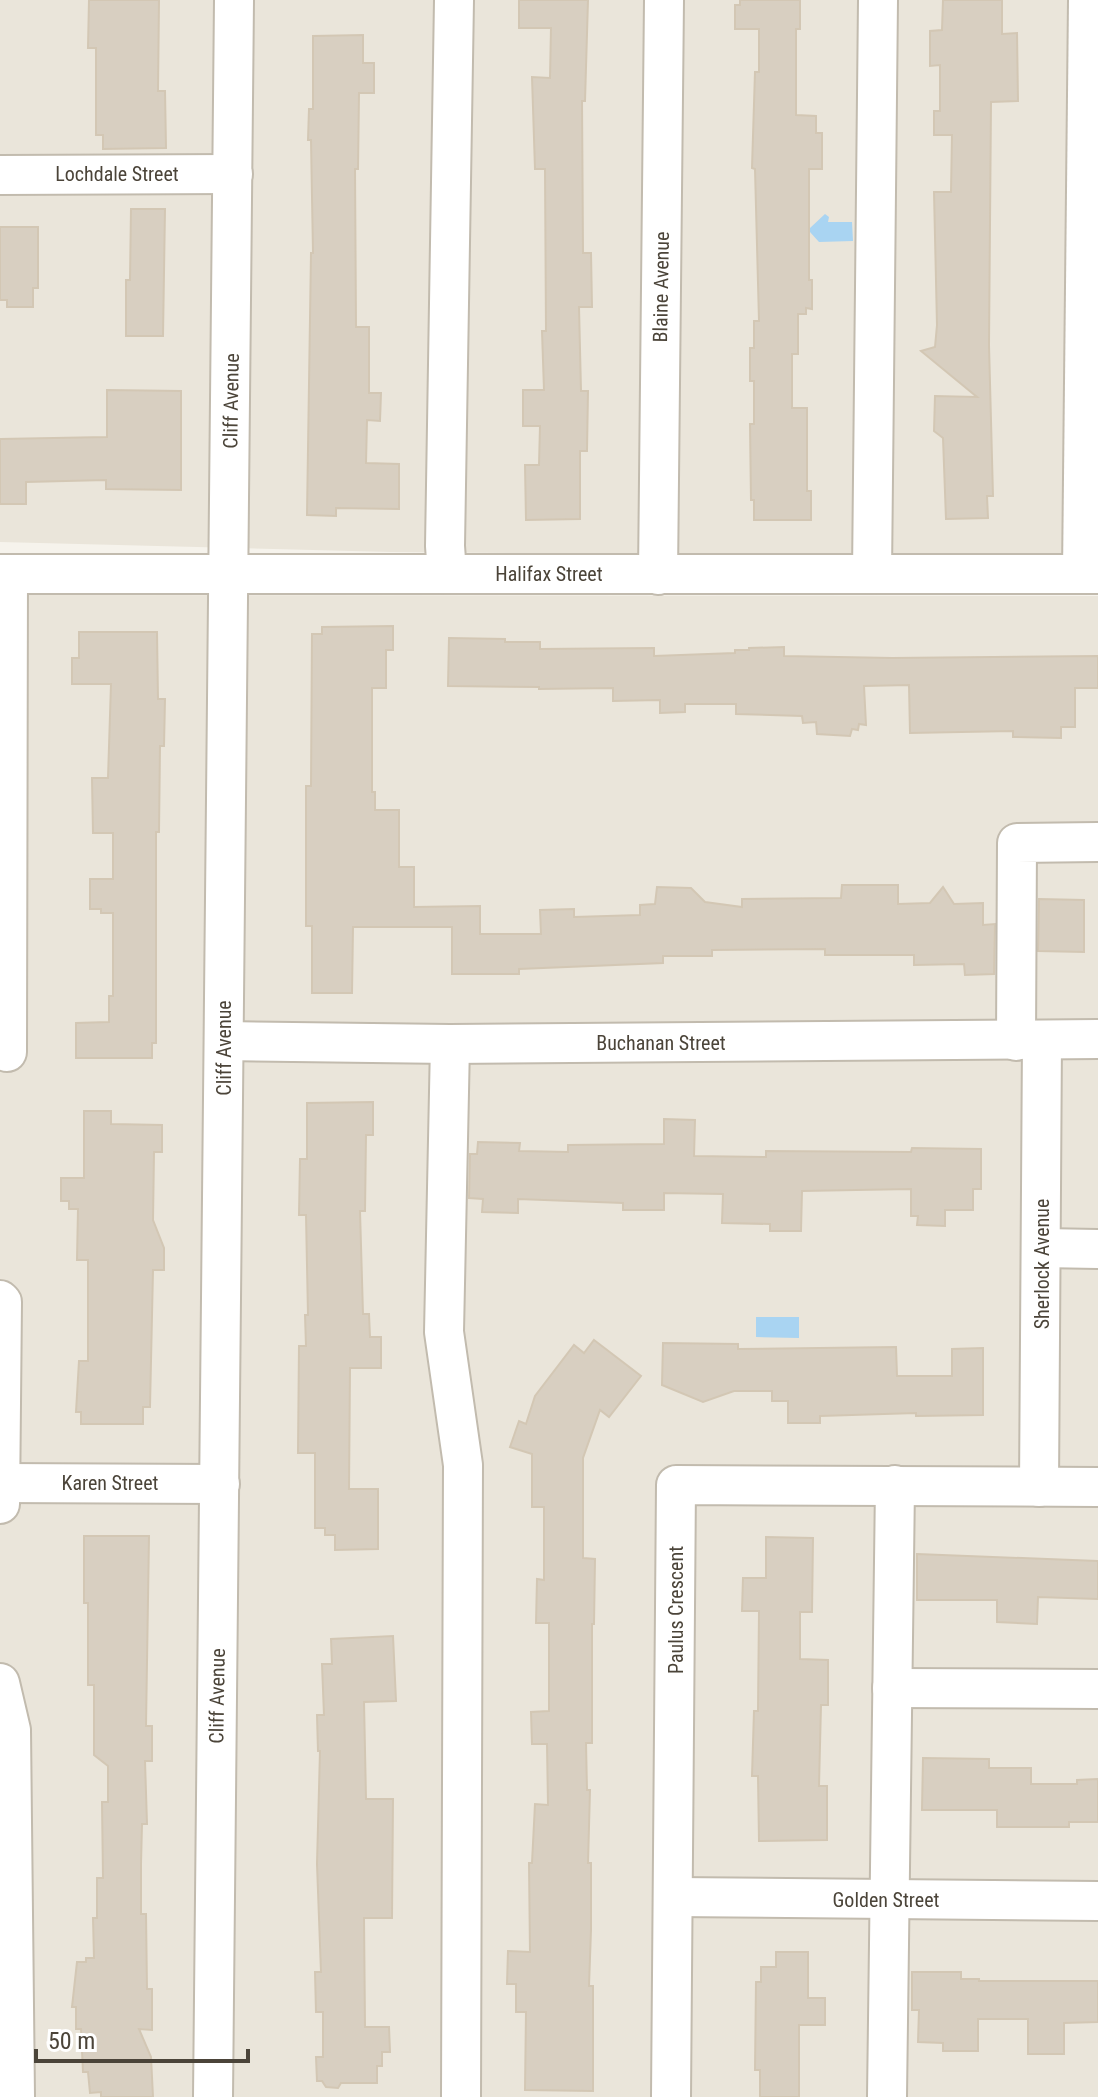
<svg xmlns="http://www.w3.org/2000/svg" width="1098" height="2097" font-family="'Roboto Condensed',sans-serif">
	<rect width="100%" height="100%" fill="#f6f3ec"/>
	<g fill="#eae5da">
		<path d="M 0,0 L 1098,0 L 1098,554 L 883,556 L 391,552 L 0,542 Z"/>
		<path d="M 0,595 L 1098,596 L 1098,2097 L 0,2097 Z"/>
	</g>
	<g fill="#a9d4f2">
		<path d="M 825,214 L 829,217 L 828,222 L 852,222 L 853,241 L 819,242 L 810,232 L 810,228 Z"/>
		<path d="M 756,1317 L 799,1317 L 799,1338 L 756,1337 Z"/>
	</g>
	<g fill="#d8cfc1" stroke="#d3c7b4" stroke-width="2">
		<path d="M 89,0 L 159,0 L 158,91 L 165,91 L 166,148 L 103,149 L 103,135 L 96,135 L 96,48 L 88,48 Z"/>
		<path d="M 519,0 L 588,0 L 585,101 L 582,101 L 583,253 L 591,253 L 592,307 L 579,307 L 581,391 L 588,391 L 587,451 L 580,451 L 580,519 L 526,520 L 525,465 L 539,465 L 540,426 L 523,426 L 523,390 L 544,390 L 542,331 L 546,331 L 545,169 L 535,169 L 532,77 L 550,78 L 551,28 L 519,28 Z"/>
		<path d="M 740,0 L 800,0 L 800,29 L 796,29 L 796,115 L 816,116 L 816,133 L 822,133 L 822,169 L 809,169 L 809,280 L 812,280 L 812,309 L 806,308 L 806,314 L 798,314 L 798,354 L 792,354 L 792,408 L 807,408 L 807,491 L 811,491 L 811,520 L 754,520 L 754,500 L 751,500 L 750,424 L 754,424 L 754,381 L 750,381 L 750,348 L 754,348 L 754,321 L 759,321 L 755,169 L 752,168 L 755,72 L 759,72 L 759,29 L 735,29 L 735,5 L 740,5 Z"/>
		<path d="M 943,0 L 1002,0 L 1002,34 L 1017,33 L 1018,101 L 991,102 L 989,345 L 993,496 L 987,496 L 988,518 L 946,519 L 943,438 L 934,431 L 935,396 L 977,397 L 921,351 L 935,347 L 937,325 L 934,192 L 951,192 L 952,135 L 934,135 L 934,111 L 940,111 L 940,65 L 930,66 L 930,31 L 942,30 Z"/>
		<path d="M 363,35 L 363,63 L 374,63 L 374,93 L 359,93 L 358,169 L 355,169 L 356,327 L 369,327 L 369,393 L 381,393 L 380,421 L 367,420 L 366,463 L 399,464 L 399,509 L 336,508 L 336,516 L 307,515 L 311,253 L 313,253 L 311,140 L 308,140 L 309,109 L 313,109 L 313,36 Z"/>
		<path d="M 131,209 L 165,209 L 163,336 L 126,336 L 126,280 L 130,280 Z"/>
		<path d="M 0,227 L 38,227 L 38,288 L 33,288 L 33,307 L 7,307 L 7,300 L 0,300 Z"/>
		<path d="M 107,390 L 181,391 L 181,490 L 106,489 L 106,480 L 26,482 L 26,504 L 0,504 L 0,439 L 107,437 Z"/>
		<path d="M 393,626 L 393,650 L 386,650 L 386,688 L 372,688 L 372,792 L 375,792 L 375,810 L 399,810 L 399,867 L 414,867 L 414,907 L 480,906 L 480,934 L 541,934 L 540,910 L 574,909 L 574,917 L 640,915 L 640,905 L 655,904 L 657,887 L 691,888 L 705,902 L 742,907 L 742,899 L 841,898 L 842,885 L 898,885 L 898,904 L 930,903 L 943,887 L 954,904 L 983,903 L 983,925 L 995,924 L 994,974 L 965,975 L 964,964 L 914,965 L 914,955 L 825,955 L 825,949 L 712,950 L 712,956 L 663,956 L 663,963 L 519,969 L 519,974 L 452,974 L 452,927 L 353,927 L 352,993 L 312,993 L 312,926 L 306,926 L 306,786 L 311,786 L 312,634 L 322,634 L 322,627 Z"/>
		<path d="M 79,632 L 157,632 L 158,699 L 165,699 L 164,746 L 160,746 L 159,832 L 156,832 L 156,1043 L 152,1043 L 152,1058 L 76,1058 L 76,1023 L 109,1022 L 109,996 L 113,996 L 113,913 L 101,913 L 101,909 L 90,909 L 90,879 L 113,879 L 113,833 L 93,833 L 92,778 L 108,778 L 111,684 L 72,684 L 72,658 L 79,658 Z"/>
		<path d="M 449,638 L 505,639 L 505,642 L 540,642 L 540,649 L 654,648 L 654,656 L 735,653 L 735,650 L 749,650 L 749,648 L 784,647 L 784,656 L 892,658 L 1098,656 L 1098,688 L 1075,688 L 1075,727 L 1061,727 L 1061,738 L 1013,737 L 1013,731 L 910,733 L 909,685 L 864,686 L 866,725 L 859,724 L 858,730 L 852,729 L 850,736 L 817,734 L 816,722 L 803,723 L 802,716 L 736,714 L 736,704 L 685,704 L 685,712 L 660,713 L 660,700 L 613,701 L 613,688 L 539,689 L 539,687 L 448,686 Z"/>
		<path d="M 1039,899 L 1084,900 L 1084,952 L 1038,951 Z"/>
		<path d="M 373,1102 L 373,1135 L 366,1135 L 365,1211 L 360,1211 L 363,1314 L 369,1314 L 370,1337 L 381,1337 L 381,1368 L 350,1368 L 349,1489 L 378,1489 L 378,1549 L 335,1550 L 335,1535 L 325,1535 L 325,1528 L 315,1528 L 315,1453 L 298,1453 L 299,1346 L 306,1346 L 305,1315 L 308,1315 L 306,1215 L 299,1215 L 300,1159 L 307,1159 L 307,1103 Z"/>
		<path d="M 84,1111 L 111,1111 L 111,1124 L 162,1125 L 162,1152 L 154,1152 L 153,1220 L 164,1248 L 164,1270 L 153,1270 L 150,1407 L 143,1407 L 143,1424 L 81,1424 L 81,1412 L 76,1412 L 79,1361 L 88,1361 L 88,1260 L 77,1260 L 78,1209 L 69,1209 L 69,1201 L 61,1201 L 61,1178 L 84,1178 Z"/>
		<path d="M 664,1119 L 695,1120 L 694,1156 L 766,1157 L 766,1151 L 911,1152 L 912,1148 L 981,1149 L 981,1189 L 973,1189 L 973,1210 L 945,1210 L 945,1226 L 917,1225 L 918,1216 L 911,1216 L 911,1189 L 802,1191 L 801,1231 L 770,1231 L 770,1224 L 722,1223 L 723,1194 L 664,1193 L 664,1210 L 623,1210 L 623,1203 L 518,1199 L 518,1213 L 482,1212 L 483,1199 L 469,1198 L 470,1154 L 477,1154 L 478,1142 L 520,1143 L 519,1151 L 568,1152 L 568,1145 L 664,1144 Z"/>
		<path d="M 594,1340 L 641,1376 L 609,1417 L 600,1410 L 583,1458 L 583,1558 L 595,1559 L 594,1624 L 592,1624 L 592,1743 L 586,1743 L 587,1790 L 590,1790 L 588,1863 L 591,1863 L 591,1930 L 589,1986 L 593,1986 L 593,2091 L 525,2090 L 526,2012 L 516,2012 L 516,1984 L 507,1984 L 508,1951 L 530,1952 L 529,1863 L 532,1863 L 535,1804 L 548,1805 L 547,1744 L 532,1744 L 531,1712 L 549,1711 L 549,1623 L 536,1623 L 537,1579 L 544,1580 L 544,1507 L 532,1507 L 532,1454 L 510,1447 L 519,1421 L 526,1424 L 535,1396 L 574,1345 L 584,1353 Z"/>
		<path d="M 663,1343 L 738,1344 L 738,1349 L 896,1347 L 897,1376 L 952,1376 L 952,1349 L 983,1348 L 983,1415 L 916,1416 L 916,1413 L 820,1416 L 820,1423 L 788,1423 L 788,1401 L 772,1401 L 772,1391 L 734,1391 L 703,1402 L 662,1385 Z"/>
		<path d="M 84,1536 L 149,1536 L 146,1726 L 152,1726 L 152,1761 L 145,1761 L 147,1824 L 142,1824 L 141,1864 L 141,1914 L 146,1914 L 147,1989 L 152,1989 L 152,2030 L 139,2029 L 151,2057 L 153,2097 L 101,2097 L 101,2092 L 90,2093 L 88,2072 L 83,2072 L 81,2029 L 76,2029 L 76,2007 L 72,2007 L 77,1962 L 86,1962 L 86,1958 L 94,1958 L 93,1918 L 97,1918 L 97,1878 L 103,1878 L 102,1802 L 108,1802 L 108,1766 L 94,1755 L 94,1685 L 88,1685 L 88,1603 L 84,1603 Z"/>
		<path d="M 766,1537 L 813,1538 L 812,1612 L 800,1612 L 800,1659 L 828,1660 L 828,1705 L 821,1705 L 819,1786 L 827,1786 L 827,1840 L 759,1841 L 758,1776 L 752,1776 L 754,1711 L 758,1711 L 759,1611 L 742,1611 L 743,1578 L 766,1578 Z"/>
		<path d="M 917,1554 L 1098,1561 L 1098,1599 L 1038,1597 L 1037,1624 L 997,1622 L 997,1600 L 917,1600 Z"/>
		<path d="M 393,1636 L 396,1701 L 364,1702 L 366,1799 L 393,1799 L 392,1918 L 364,1918 L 365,2027 L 389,2027 L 390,2052 L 382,2052 L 382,2066 L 377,2066 L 377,2083 L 341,2083 L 338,2088 L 326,2087 L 322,2081 L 317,2081 L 316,2057 L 323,2057 L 323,2012 L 316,2012 L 315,1972 L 321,1972 L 317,1864 L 320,1751 L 318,1751 L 317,1715 L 324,1715 L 322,1664 L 332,1664 L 331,1639 Z"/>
		<path d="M 923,1758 L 989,1759 L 989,1768 L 1031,1768 L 1031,1784 L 1077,1784 L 1077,1780 L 1098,1779 L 1098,1822 L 1069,1822 L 1069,1827 L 997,1827 L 997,1810 L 922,1810 Z"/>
		<path d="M 776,1952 L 808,1952 L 808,1998 L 825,1998 L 825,2025 L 799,2025 L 799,2097 L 760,2097 L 760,2070 L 755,2070 L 756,1982 L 761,1982 L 761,1967 L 776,1967 Z"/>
		<path d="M 912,1972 L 961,1972 L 961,1979 L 979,1979 L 979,1981 L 1098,1981 L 1098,2022 L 1064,2023 L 1064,2054 L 1028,2054 L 1028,2019 L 978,2019 L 978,2051 L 943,2051 L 943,2043 L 918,2042 L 919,2010 L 912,2010 Z"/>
	</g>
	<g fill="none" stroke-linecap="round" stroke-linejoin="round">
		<defs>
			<g id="minor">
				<path d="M 0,175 L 233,174"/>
				<path d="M 0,574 L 1098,574"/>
				<path d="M 447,574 L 445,546 L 454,0"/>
				<path d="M 872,574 L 878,0"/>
				<path d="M 1082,574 L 1088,0"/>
				<path d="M 658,575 L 664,0"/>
				<path d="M 224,1041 L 450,1044 L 1098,1039"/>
				<path d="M 1016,1041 L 1017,843 L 1098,842"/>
				<path d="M 450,1044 L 444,1332 L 463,1465 L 461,2097"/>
				<path d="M 7,1052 L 8,575"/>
				<path d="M 1042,1248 L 1098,1249"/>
				<path d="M 0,1300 L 2,1302 L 0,1504"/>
				<path d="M 0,1483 L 220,1484"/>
				<path d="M 1039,1487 L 1042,1040"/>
				<path d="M 0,1683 L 11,1730 L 15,2097"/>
				<path d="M 892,1688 L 1098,1689"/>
				<path d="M 674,1897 L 1098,1901"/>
				<path d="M 213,2097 L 234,0"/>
				<path d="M 671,2097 L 676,1485 L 1098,1487"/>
				<path d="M 887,2097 L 895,1485"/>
			</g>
		</defs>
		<use href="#minor" stroke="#c2bbae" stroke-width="42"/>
		<use href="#minor" stroke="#fff" stroke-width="38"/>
	</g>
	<g text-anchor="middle" stroke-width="8" stroke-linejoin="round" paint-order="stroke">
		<g font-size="20" fill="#4b4439" stroke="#fff">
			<text x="117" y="181">Lochdale Street</text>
			<text transform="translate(661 287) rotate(-89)" y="7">Blaine Avenue</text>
			<text transform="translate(231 401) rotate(-89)" y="7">Cliff Avenue</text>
			<text x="549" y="581">Halifax Street</text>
			<text x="661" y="1050">Buchanan Street</text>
			<text transform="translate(224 1048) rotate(-90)" y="7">Cliff Avenue</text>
			<text transform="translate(1042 1264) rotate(-90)" y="7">Sherlock Avenue</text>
			<text x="110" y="1490">Karen Street</text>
			<text transform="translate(676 1610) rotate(-90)" y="7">Paulus Crescent</text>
			<text transform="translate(217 1696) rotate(-89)" y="7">Cliff Avenue</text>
			<text x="886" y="1907">Golden Street</text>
		</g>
	</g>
	<path d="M36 2049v12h212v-12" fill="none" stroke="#4b4439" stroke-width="4"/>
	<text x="48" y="2049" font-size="24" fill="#4b4439" stroke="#ffffff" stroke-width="6" paint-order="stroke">50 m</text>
</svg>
